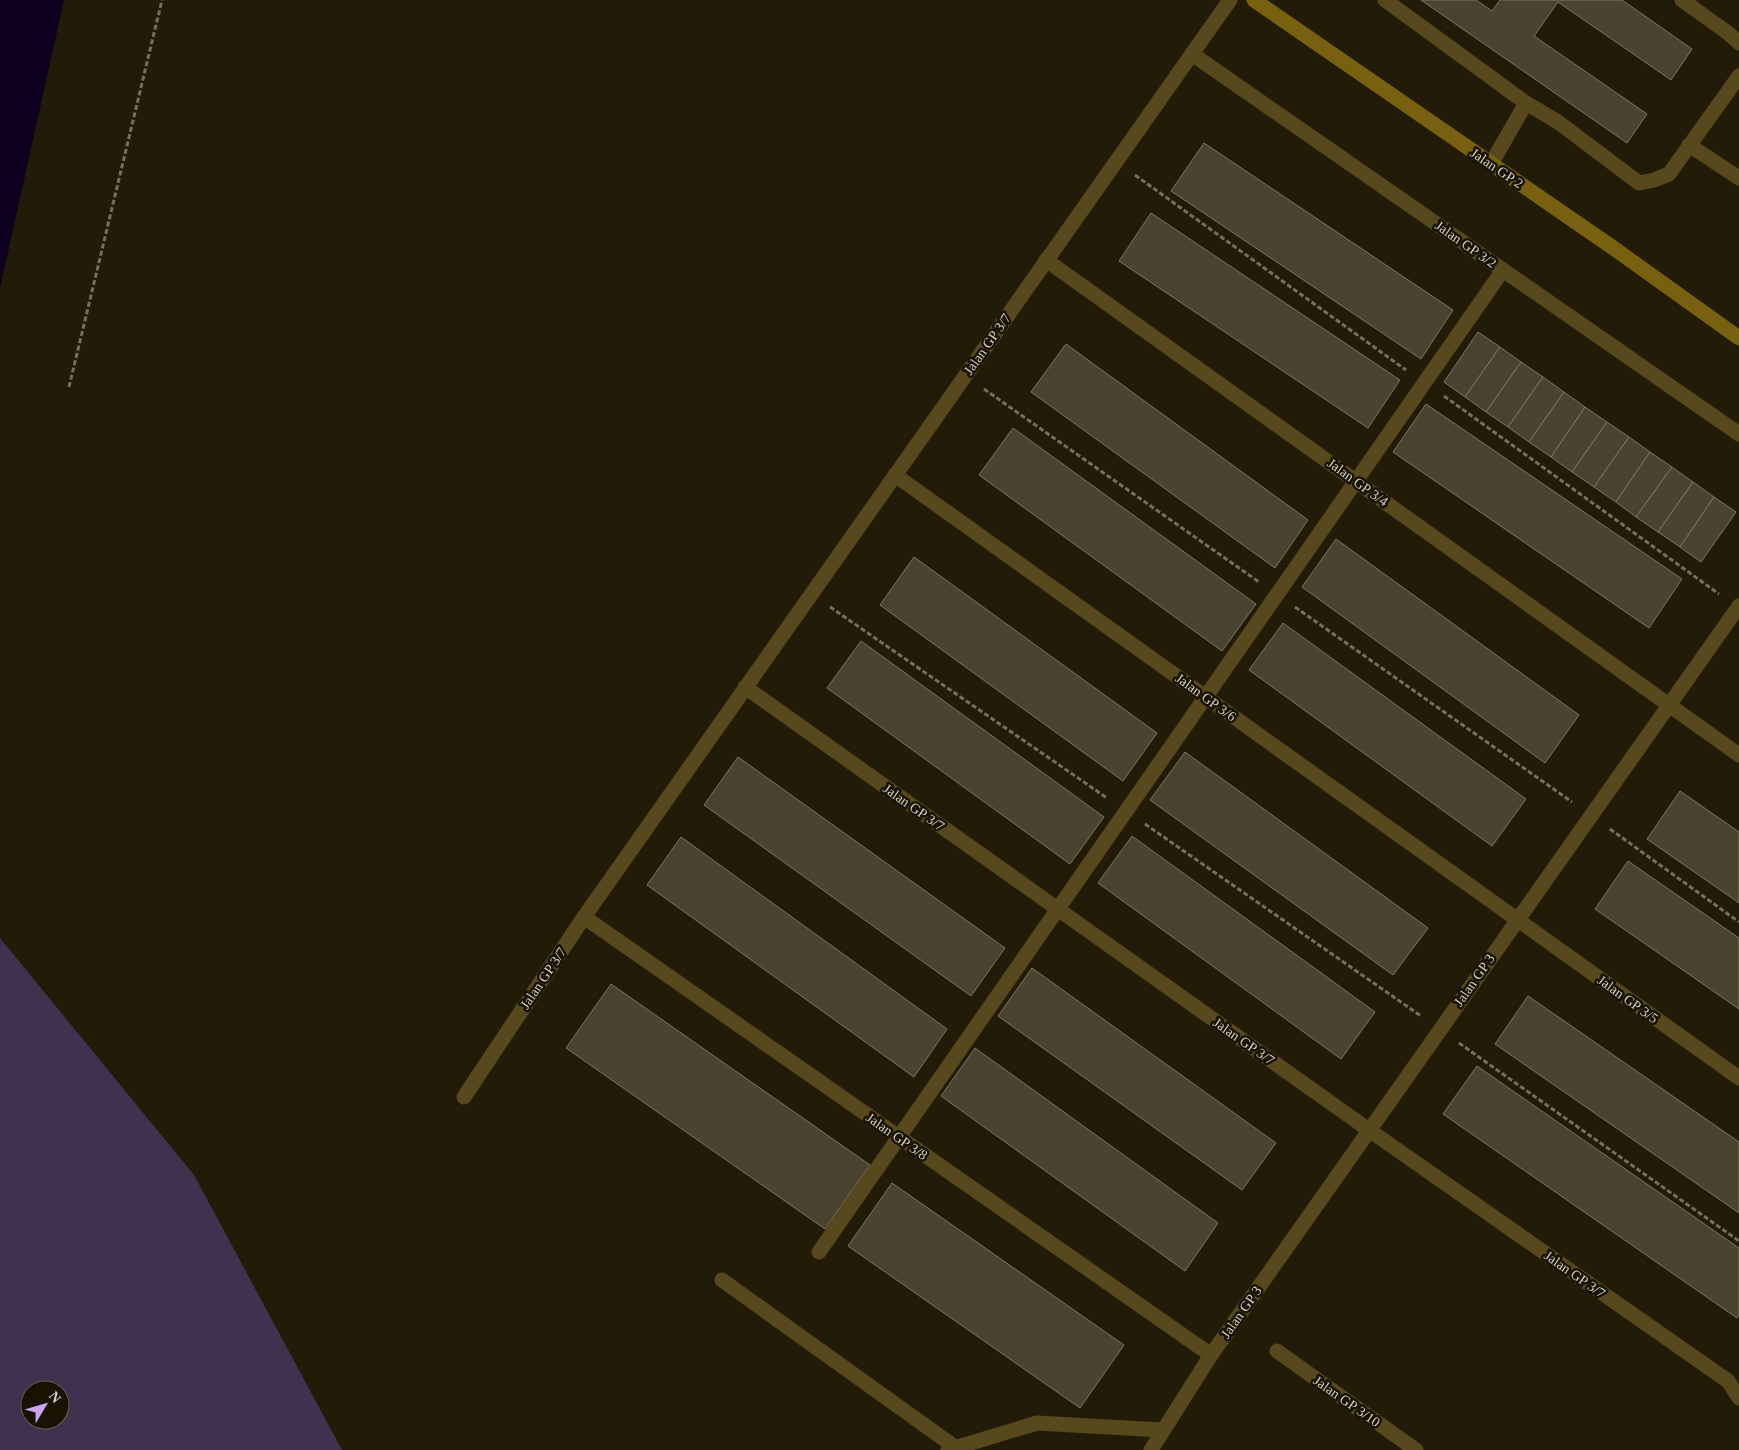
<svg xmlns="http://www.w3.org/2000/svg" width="1739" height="1450" font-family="Georgia,serif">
	<rect width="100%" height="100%" fill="#221b08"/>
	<path fill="#3f324e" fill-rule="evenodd" d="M 0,938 L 194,1175 L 342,1450 L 0,1450 ZM 30,1390 L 60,1390 L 60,1420 L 30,1420 Z"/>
	<path fill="#0e001e" d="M 0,0 L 64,0 L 0,288 Z"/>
	<g fill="#4a432f" stroke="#7e7661">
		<path d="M 1421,0 L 1476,0 L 1492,11 L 1500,0 L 1622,0 L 1692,49 L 1671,80 L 1558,2 L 1534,36 L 1647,114 L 1627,143 Z"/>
		<path d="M 1204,143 L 1453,310 L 1421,359 L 1171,191 Z"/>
		<path d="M 1151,213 L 1400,380 L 1368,428 L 1119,261 Z"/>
		<path d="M 1478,332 L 1500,347 L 1465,397 L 1444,382 Z"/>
		<path d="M 1066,344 L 1308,520 L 1275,568 L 1031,392 Z"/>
		<path d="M 1500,347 L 1521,362 L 1486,412 L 1465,397 Z"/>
		<path d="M 1521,362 L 1543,377 L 1508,427 L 1486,412 Z"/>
		<path d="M 1543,377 L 1564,392 L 1529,442 L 1508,427 Z"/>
		<path d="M 1564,392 L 1585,407 L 1551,457 L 1529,442 Z"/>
		<path d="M 1426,404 L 1682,579 L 1649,628 L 1393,452 Z"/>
		<path d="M 1585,407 L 1607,422 L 1572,472 L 1551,457 Z"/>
		<path d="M 1607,422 L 1629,437 L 1594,487 L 1572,472 Z"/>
		<path d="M 1013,428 L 1256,604 L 1222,651 L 979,475 Z"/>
		<path d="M 1629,437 L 1650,452 L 1616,502 L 1594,487 Z"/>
		<path d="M 1650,452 L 1672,467 L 1636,517 L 1616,502 Z"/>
		<path d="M 1672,467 L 1693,482 L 1658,532 L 1636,517 Z"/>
		<path d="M 1693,482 L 1714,497 L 1680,547 L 1658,532 Z"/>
		<path d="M 1714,497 L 1736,512 L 1701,562 L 1680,547 Z"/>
		<path d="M 1336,539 L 1579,715 L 1545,763 L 1302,587 Z"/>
		<path d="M 914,557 L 1157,733 L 1123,781 L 880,605 Z"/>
		<path d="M 1283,623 L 1526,799 L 1492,846 L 1249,670 Z"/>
		<path d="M 861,641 L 1104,817 L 1070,864 L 827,688 Z"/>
		<path d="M 1185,752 L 1428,928 L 1393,975 L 1150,800 Z"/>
		<path d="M 738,757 L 1005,948 L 971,996 L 704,805 Z"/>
		<path d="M 1680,791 L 1739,832 L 1739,903 L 1647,839 Z"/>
		<path d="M 1132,836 L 1375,1012 L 1341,1059 L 1098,883 Z"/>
		<path d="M 681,837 L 947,1029 L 914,1077 L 647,885 Z"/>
		<path d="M 1628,861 L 1739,938 L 1739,1009 L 1595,909 Z"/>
		<path d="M 1032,968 L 1276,1143 L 1242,1190 L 998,1016 Z"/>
		<path d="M 611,984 L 870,1165 L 825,1229 L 566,1048 Z"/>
		<path d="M 1528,996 L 1739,1142 L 1739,1213 L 1495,1044 Z"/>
		<path d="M 975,1048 L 1218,1223 L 1185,1271 L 941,1096 Z"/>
		<path d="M 1477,1066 L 1739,1248 L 1739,1315 L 1737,1318 L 1443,1114 Z"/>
		<path d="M 892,1183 L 1124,1345 L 1080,1408 L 848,1246 Z"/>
	</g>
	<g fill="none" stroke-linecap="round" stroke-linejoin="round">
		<g stroke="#756f5f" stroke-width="3" stroke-dasharray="5 2.5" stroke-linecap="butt">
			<path d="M 1135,175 L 1406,370"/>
			<path d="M 69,387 L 162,0"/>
			<path d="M 984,389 L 1259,582"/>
			<path d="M 1444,396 L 1719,594"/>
			<path d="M 830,607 L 1107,798"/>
			<path d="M 1295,607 L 1572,802"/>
			<path d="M 1145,824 L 1421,1016"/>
			<path d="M 1610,829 L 1739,922"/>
			<path d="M 1459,1043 L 1739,1241"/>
		</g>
		<g stroke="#57481d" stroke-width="15">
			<path d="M 1385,0 L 1526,103 L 1558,122 L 1639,183 L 1654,180 L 1669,174 L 1739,76"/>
			<path d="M 1682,0 L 1728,33 L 1739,43"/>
			<path d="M 1689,145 L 1739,178"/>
			<path d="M 1491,164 L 1526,103"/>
			<path d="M 819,1252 L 1503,270"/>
			<path d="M 722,1280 L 955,1447"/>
			<path d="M 948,1450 L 1037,1423 L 1162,1430"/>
		</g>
		<g stroke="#57481d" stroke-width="15">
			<path d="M 1192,54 L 1739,434"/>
			<path d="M 1046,260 L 1739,755"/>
			<path d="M 895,475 L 1739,1078"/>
			<path d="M 745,687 L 1369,1130 L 1728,1381 L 1739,1398"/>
			<path d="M 584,917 L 1211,1355"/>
			<path d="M 464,1097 L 584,917 L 1230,0"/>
			<path d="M 1277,1351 L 1416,1450"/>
			<path d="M 1151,1450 L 1211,1355 L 1739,606"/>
		</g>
		<path stroke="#786011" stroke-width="15" d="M 1254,0 L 1612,247 L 1739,338"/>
	</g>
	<g text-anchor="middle" stroke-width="5" stroke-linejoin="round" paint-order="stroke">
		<g font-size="14" fill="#d6d2c6" stroke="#191202">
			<text transform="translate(1497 168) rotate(34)" y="5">Jalan GP 2</text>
			<text transform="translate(1466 244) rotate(35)" y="5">Jalan GP 3/2</text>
			<text transform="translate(987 344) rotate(-55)" y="5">Jalan GP 3/7</text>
			<text transform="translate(1358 482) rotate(36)" y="5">Jalan GP 3/4</text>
			<text transform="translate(1206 697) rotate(36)" y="5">Jalan GP 3/6</text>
			<text transform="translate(914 807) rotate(35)" y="5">Jalan GP 3/7</text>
			<text transform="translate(543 978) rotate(-56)" y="5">Jalan GP 3/7</text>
			<text transform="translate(1474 980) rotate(-55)" y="5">Jalan GP 3</text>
			<text transform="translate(1628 999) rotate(36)" y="5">Jalan GP 3/5</text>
			<text transform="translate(1244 1041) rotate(35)" y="5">Jalan GP 3/7</text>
			<text transform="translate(897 1136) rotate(35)" y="5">Jalan GP 3/8</text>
			<text transform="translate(1575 1274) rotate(35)" y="5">Jalan GP 3/7</text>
			<text transform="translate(1241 1312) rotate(-55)" y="5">Jalan GP 3</text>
			<text transform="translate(1347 1401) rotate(35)" y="5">Jalan GP 3/10</text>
		</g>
	</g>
	<g transform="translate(45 1405) rotate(52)"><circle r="24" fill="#191202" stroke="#655f50"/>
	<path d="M0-4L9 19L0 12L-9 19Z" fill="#c9a5ee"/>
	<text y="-8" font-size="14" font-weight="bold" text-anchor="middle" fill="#d6d2c6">N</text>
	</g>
</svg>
